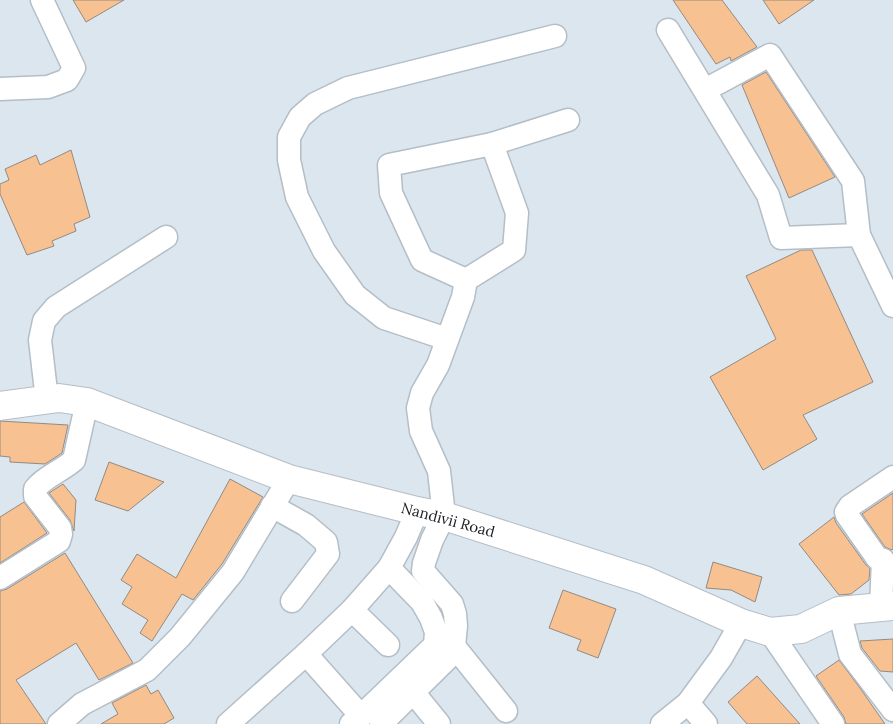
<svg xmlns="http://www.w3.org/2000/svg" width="893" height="724" font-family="Lora,serif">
	<rect width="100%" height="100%" fill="#dce6ef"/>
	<g fill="#f8c191" stroke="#938a82">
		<path d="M 73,0 L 124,0 L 86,22 Z"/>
		<path d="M 673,0 L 722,0 L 757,47 L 731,61 L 730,57 L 716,64 Z"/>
		<path d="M 763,0 L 814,0 L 779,24 Z"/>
		<path d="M 766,72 L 835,177 L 789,198 L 742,85 Z"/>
		<path d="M 71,150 L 90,217 L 74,224 L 76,231 L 52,241 L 54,246 L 27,255 L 0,194 L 0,184 L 9,180 L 5,169 L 36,155 L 40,165 Z"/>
		<path d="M 801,250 L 812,250 L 873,382 L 803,415 L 817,439 L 763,470 L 710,377 L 776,339 L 746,276 Z"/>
		<path d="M 0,421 L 68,425 L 62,453 L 45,464 L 10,462 L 10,457 L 0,456 Z"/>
		<path d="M 109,462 L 164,482 L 128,511 L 95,500 Z"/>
		<path d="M 230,479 L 263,497 L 222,564 L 193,600 L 182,594 L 152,641 L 140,633 L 148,620 L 122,604 L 132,587 L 121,580 L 137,554 L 176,578 Z"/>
		<path d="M 63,484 L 76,500 L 74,531 L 70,520 L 49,493 Z"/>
		<path d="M 893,493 L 893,549 L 892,550 L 885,547 L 862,514 Z"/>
		<path d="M 24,502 L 47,533 L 0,563 L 0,517 Z"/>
		<path d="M 834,517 L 836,523 L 866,565 L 870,568 L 869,580 L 851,594 L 839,595 L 799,544 Z"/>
		<path d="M 65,553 L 133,663 L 99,680 L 76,643 L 16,680 L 46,724 L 0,724 L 0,591 L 7,589 Z"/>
		<path d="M 713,562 L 762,577 L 755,602 L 731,590 L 706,588 Z"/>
		<path d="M 563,590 L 616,609 L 598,658 L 577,650 L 581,640 L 549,628 Z"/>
		<path d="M 893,639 L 893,672 L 880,671 L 862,648 L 860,641 Z"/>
		<path d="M 839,660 L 860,688 L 885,724 L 846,724 L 844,717 L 816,676 Z"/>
		<path d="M 757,676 L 800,724 L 747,724 L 728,702 Z"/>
		<path d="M 146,685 L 151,694 L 158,690 L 174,718 L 164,724 L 101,724 L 118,714 L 112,703 Z"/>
	</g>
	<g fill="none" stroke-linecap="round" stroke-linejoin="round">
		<defs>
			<g id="minor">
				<path d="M 668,30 L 768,195 L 781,238 L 859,235"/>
				<path d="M 0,89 L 48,87 L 67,80 L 74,68 L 42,0"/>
				<path d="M 705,90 L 770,55 L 853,181 L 859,235 L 893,306"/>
				<path d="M 466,280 L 422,260 L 391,193 L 389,165 L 492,144"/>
				<path d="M 447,339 L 384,318 L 355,295 L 324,251 L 297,197 L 289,160 L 289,137 L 300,117 L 315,104 L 348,88 L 555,36"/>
				<path d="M 47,400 L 40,340 L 44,321 L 56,307 L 166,237"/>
				<path d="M 272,506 L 306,525 L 326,542 L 328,554 L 292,601"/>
				<path d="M 883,560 L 877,558 L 875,555 L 847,515 L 846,512 L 850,506 L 893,477"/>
				<path d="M 0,578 L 59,541 L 61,534 L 60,528 L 35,496 L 35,489 C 45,476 62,471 74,460 L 87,402"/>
				<path d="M 881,607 L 883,560"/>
				<path d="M 352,610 L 388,645"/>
				<path d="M 839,611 L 850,654 L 893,710"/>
				<path d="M 770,632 L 833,724"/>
				<path d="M 454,646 L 506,711"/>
				<path d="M 306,654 L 361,716"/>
				<path d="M 413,692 L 439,724"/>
				<path d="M 688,703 L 706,724"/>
				<path d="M 59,724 L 82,704 L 147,670 L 180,637 L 233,572 L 289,479"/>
				<path d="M 228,724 L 306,654 L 352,610 L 389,568 L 406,537 L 417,511"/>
				<path d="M 351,724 L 361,716 L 435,645 L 436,632 L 431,618 L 422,602 L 389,568"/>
				<path d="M 381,724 L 450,656 L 454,646 L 456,626 L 455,614 L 452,604 L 423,571 L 424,563 L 432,540 L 444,516 L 439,471 L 421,431 L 418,408 L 422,393 L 438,365 L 463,297 L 466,280 L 514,250 L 517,213 L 492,144 L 568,120"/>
				<path d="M 662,724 L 688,703 L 721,658 L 741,623"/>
			</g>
			<path id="tertiary" d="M 0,406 L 59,398 L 87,402 L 289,479 L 417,511 L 444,516 L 644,580 L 741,623 L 770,632 L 801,629 L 839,611 L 893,606"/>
		</defs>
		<use href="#minor" stroke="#b4bec7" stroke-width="25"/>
		<use href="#tertiary" stroke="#b4bec7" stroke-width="30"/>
		<use href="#minor" stroke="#fff" stroke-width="22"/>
		<use href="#tertiary" stroke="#fff" stroke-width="28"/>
	</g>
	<g text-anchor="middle" stroke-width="4.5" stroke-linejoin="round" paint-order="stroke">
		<g font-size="15" fill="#1a1d21" stroke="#fff">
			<text transform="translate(448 520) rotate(15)" y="5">Nandivii Road</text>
		</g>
	</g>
</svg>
